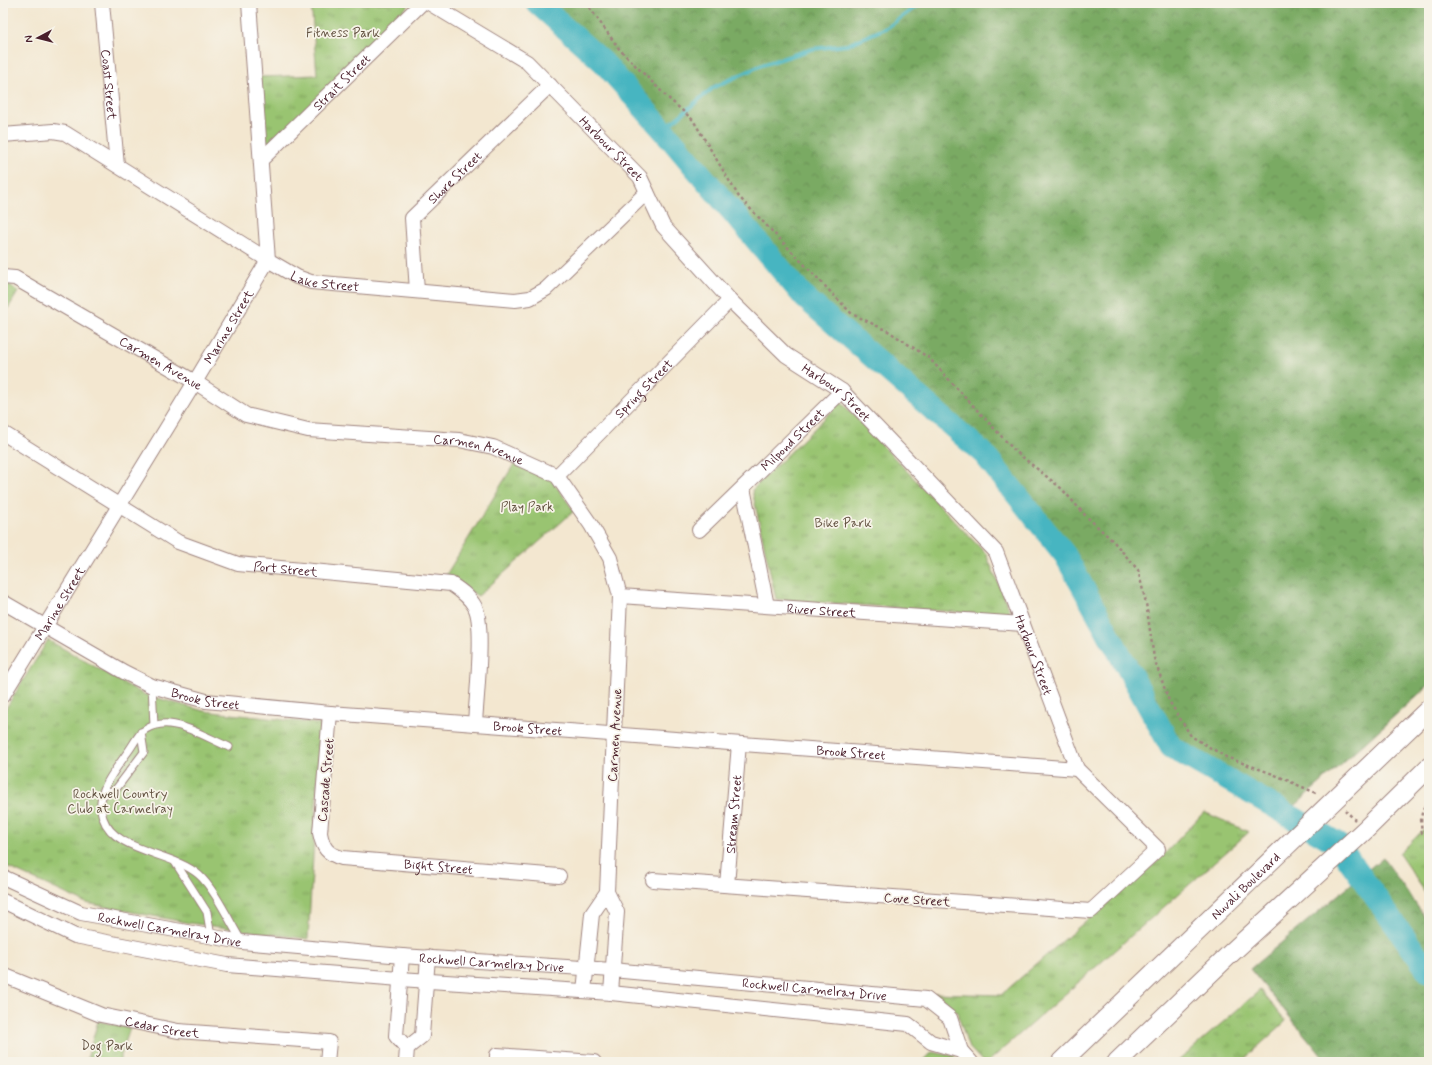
<svg xmlns="http://www.w3.org/2000/svg" width="1432" height="1065" font-family="Mynerve,sans-serif">
	<defs>
		<pattern id="grass-tufts" width="24" height="20" patternUnits="userSpaceOnUse"><rect width="24" height="20" fill="#99c471"/><path d="M3 7l-1-3M5 7V3M7 7l1-3M15 17l-1-3M17 17v-4M19 17l1-3" fill="none" stroke="#7f9f5d"/></pattern>
		<pattern id="forest-crowns" width="20" height="18" patternUnits="userSpaceOnUse"><rect width="20" height="18" fill="#7aaa63"/><path d="M2 6a3 3 0 1 1 6 0M12 15a3 3 0 1 1 6 0" fill="none" stroke="#668a52"/></pattern>
	</defs>
	<rect width="100%" height="100%" fill="#f7f3e8"/>
	<filter id="ink" filterUnits="userSpaceOnUse"><feTurbulence type="fractalNoise" baseFrequency=".025" numOctaves="2"/><feDisplacementMap in="SourceGraphic" scale="8" xChannelSelector="R" yChannelSelector="G"/><feConvolveMatrix kernelMatrix="1 2 1 2 8 2 1 2 1" color-interpolation-filters="sRGB"/></filter>
	<filter id="wash" filterUnits="userSpaceOnUse"><feTurbulence type="fractalNoise" baseFrequency=".012" numOctaves="4" result="noise"/><feDisplacementMap in="SourceGraphic" scale="16" xChannelSelector="R" yChannelSelector="G"/><feGaussianBlur stdDeviation="0.9" result="paint"/><feColorMatrix in="noise" values="0 0 0 0 0 0 0 0 0 0 0 0 0 0 0 0 0 1.4 0 .05"/><feComposite in="paint" operator="in"/></filter>
	<g filter="url(#wash)">
		<rect width="100%" height="100%" fill="#f3e7d0"/>
		<g fill="url(#grass-tufts)" stroke="#72724e">
			<path d="M 311,3 L 411,3 L 264,152 L 259,77 L 317,75 Z"/>
			<path d="M 9,284 L 18,292 L 3,317 L 3,285 Z"/>
			<path d="M 841,402 L 986,554 L 1012,616 L 776,599 L 752,490 Z"/>
			<path d="M 514,464 L 552,480 L 574,511 L 478,596 L 446,575 Z"/>
			<path d="M 48,640 L 143,694 L 204,711 L 321,724 L 308,939 L 189,923 L 86,903 L 3,865 L 3,713 Z"/>
			<path d="M 1204,812 L 1249,832 L 988,1062 L 983,1062 L 968,1046 L 957,1012 L 934,993 L 1001,995 L 1089,918 L 1158,861 Z"/>
			<path d="M 1429,824 L 1429,898 L 1399,854 Z"/>
			<path d="M 1260,990 L 1286,1021 L 1241,1062 L 1177,1062 Z"/>
			<path d="M 98,1021 L 130,1028 L 119,1062 L 86,1062 Z"/>
			<path d="M 932,1052 L 954,1056 L 959,1062 L 922,1062 Z"/>
		</g>
		<g fill="url(#forest-crowns)" stroke="#626447">
			<path d="M 537,3 L 1429,3 L 1429,685 L 1286,814 L 1171,747 L 1065,555 L 984,454 L 805,298 L 663,130 L 603,62 Z"/>
			<path d="M 1383,857 L 1429,923 L 1429,1062 L 1327,1062 L 1250,969 Z"/>
		</g>
		<g fill="none" stroke-linecap="round" stroke-linejoin="round">
			<path stroke="#47b5c1" stroke-width="4" d="M 663,130 L 714,87 L 762,65 L 812,49 L 847,45 L 888,27 L 921,3"/>
			<path stroke="#47b5c1" stroke-width="23" d="M 537,3 L 603,62 L 671,139 L 805,298 L 984,454 L 1065,555 L 1171,747 L 1337,843 L 1429,972"/>
		</g>
	</g>
	<g filter="url(#ink)">
		<g fill="none" stroke-linecap="round" stroke-linejoin="round">
			<defs>
				<g id="lane">
					<path d="M 152,686 L 154,725"/>
					<path d="M 229,747 C 210,739 189,726 169,724 C 160,723 148,726 141,733 C 136,738 132,747 127,753 C 114,772 94,793 103,818 C 114,852 173,852 199,875 C 214,888 231,924 242,942"/>
					<path d="M 101,796 L 116,789 L 144,752 L 141,732"/>
					<path d="M 175,862 L 207,912 L 211,937"/>
				</g>
				<g id="street">
					<path id="s1" d="M 102,3 L 117,165"/>
					<path id="s2" d="M 429,3 L 527,62 L 640,177 L 663,226 L 730,300 L 786,355 L 842,391 L 996,552 L 1077,769 L 1158,849 L 1091,911 L 653,880"/>
					<path id="s3" d="M 3,135 L 53,131 L 65,133 L 268,260 L 297,277 L 311,282 L 515,300 L 530,298 L 546,289 L 647,192"/>
					<path id="s4" d="M 261,160 L 422,3"/>
					<path id="s5" d="M 3,277 L 15,278 L 195,382 L 246,415 L 308,430 L 459,440 L 493,447 L 557,476 L 591,525 L 610,558 L 620,596 L 607,892 L 617,912 L 611,993"/>
					<path id="s6" d="M 417,291 L 412,218 L 550,85"/>
					<path id="s7" d="M 3,433 L 178,542 L 238,564 L 451,584 C 460,590 470,597 475,607 C 485,625 476,700 475,724"/>
					<path id="s8" d="M 557,476 L 730,300"/>
					<path d="M 743,488 L 767,606"/>
					<path id="s9" d="M 699,530 L 842,391"/>
					<path id="s10" d="M 620,596 L 1023,624"/>
					<path id="s11" d="M 3,602 L 124,672 L 152,686 L 206,701 L 330,713 L 1077,769"/>
					<path id="s12" d="M 3,695 L 195,382 L 268,260 L 249,3"/>
					<path id="s13" d="M 330,713 L 320,833 C 323,848 327,854 342,858 L 559,876"/>
					<path id="s14" d="M 3,877 L 81,913 L 242,942 L 402,956 L 612,970 L 926,999 L 950,1018 L 961,1051 L 971,1062"/>
					<path id="s15" d="M 727,885 L 739,744"/>
					<path d="M 3,901 L 75,936 L 227,965 L 400,979 L 611,993 L 908,1024 L 931,1042 L 961,1051"/>
					<path d="M 402,956 L 396,1036 L 407,1048 L 406,1062"/>
					<path id="s16" d="M 3,975 L 101,1015 L 178,1031 L 329,1042 L 327,1062"/>
					<path d="M 584,991 L 592,914 L 607,892"/>
					<path d="M 407,1048 L 422,1036 L 428,957"/>
					<path d="M 497,1062 L 497,1055 L 594,1062"/>
				</g>
				<g id="secondary">
					<path id="s17" d="M 1061,1062 L 1429,709"/>
					<path d="M 1117,1062 L 1230,954 L 1365,830 L 1429,767"/>
				</g>
			</defs>
			<use href="#lane" stroke="#9e837e" stroke-width="9"/>
			<use href="#street" stroke="#9e837e" stroke-width="16"/>
			<use href="#secondary" stroke="#9e837e" stroke-width="21"/>
			<g stroke="#9e837e" stroke-width="2.5" stroke-dasharray="3 3" stroke-linecap="butt">
				<path d="M 586,3 L 620,50 L 667,97 L 693,120 L 739,197 L 852,314 L 888,331 L 929,358 L 1015,451 L 1062,489 L 1085,515 L 1114,542 L 1138,570 L 1146,603 L 1154,658 L 1169,701 L 1191,736 L 1226,757 L 1273,774 L 1318,794"/>
				<path d="M 1429,803 C 1419,810 1421,823 1422,833 L 1429,834"/>
				<path d="M 1345,810 L 1355,820"/>
			</g>
			<use href="#lane" stroke="#fff" stroke-width="7"/>
			<use href="#street" stroke="#fff" stroke-width="14"/>
			<use href="#secondary" stroke="#fff" stroke-width="19"/>
		</g>
	</g>
	<g text-anchor="middle" stroke-width="3.5" stroke-linejoin="round" paint-order="stroke">
		<g font-size="13" fill="#625140" stroke="#f7f3e8">
			<text x="343" y="37">Fitness Park</text>
			<text x="527" y="511">Play Park</text>
			<text x="843" y="527">Bike Park</text>
			<text x="120" y="798">Rockwell Country<tspan x="120" dy="15">Club at Carmelray</tspan></text>
			<text x="107" y="1050">Dog Park</text>
		</g>
		<g font-size="13" fill="#4a1f2b" stroke="#f7f3e8">
			<text dy="5" stroke="none"><textPath href="#s4" startOffset="112">Strait Street</textPath></text>
			<text dy="5" stroke="none"><textPath href="#s1" startOffset="82">Coast Street</textPath></text>
			<text dy="5" stroke="none"><textPath href="#s2" startOffset="235">Harbour Street</textPath></text>
			<text dy="5" stroke="none"><textPath href="#s6" startOffset="132">Shore Street</textPath></text>
			<text dy="5" stroke="none"><textPath href="#s3" startOffset="364">Lake Street</textPath></text>
			<text dy="5" stroke="none"><textPath href="#s12" startOffset="432">Marine Street</textPath></text>
			<text dy="5" stroke="none"><textPath href="#s5" startOffset="181">Carmen Avenue</textPath></text>
			<text dy="5" stroke="none"><textPath href="#s8" startOffset="123">Spring Street</textPath></text>
			<text dy="5" stroke="none"><textPath href="#s2" startOffset="571">Harbour Street</textPath></text>
			<text dy="5" stroke="none"><textPath href="#s9" startOffset="130">Milpond Street</textPath></text>
			<text dy="5" stroke="none"><textPath href="#s5" startOffset="517">Carmen Avenue</textPath></text>
			<text dy="5" stroke="none"><textPath href="#s7" startOffset="318">Port Street</textPath></text>
			<text dy="5" stroke="none"><textPath href="#s12" startOffset="108">Marine Street</textPath></text>
			<text dy="5" stroke="none"><textPath href="#s10" startOffset="202">River Street</textPath></text>
			<text dy="5" stroke="none"><textPath href="#s2" startOffset="907">Harbour Street</textPath></text>
			<text dy="5" stroke="none"><textPath href="#s11" startOffset="226">Brook Street</textPath></text>
			<text dy="5" stroke="none"><textPath href="#s11" startOffset="550">Brook Street</textPath></text>
			<text transform="translate(614 735) rotate(-87)" y="5">Carmen Avenue</text>
			<text dy="5" stroke="none"><textPath href="#s11" startOffset="874">Brook Street</textPath></text>
			<text transform="translate(325 780) rotate(-85)" y="5">Cascade Street</text>
			<text dy="5" stroke="none"><textPath href="#s15" startOffset="71">Stream Street</textPath></text>
			<text dy="5" stroke="none"><textPath href="#s13" startOffset="253">Bight Street</textPath></text>
			<text dy="5" stroke="none"><textPath href="#s17" startOffset="255">Nuvali Boulevard</textPath></text>
			<text transform="translate(917 899) rotate(4)" y="5">Cove Street</text>
			<text dy="5" stroke="none"><textPath href="#s14" startOffset="176">Rockwell Carmelray Drive</textPath></text>
			<text dy="5" stroke="none"><textPath href="#s14" startOffset="500">Rockwell Carmelray Drive</textPath></text>
			<text dy="5" stroke="none"><textPath href="#s14" startOffset="824">Rockwell Carmelray Drive</textPath></text>
			<text dy="5" stroke="none"><textPath href="#s16" startOffset="168">Cedar Street</textPath></text>
		</g>
	</g>
	<rect width="1432" height="1065" fill="none" stroke="#f7f3e8" stroke-width="16"/>
	<g transform="translate(38 38) rotate(263)" stroke="#f7f3e8" stroke-width="3" paint-order="stroke">
	<path d="M0-3L7 15L0 10L-7 15Z" fill="#4a1f2b"/>
	<text y="-6" font-size="11" font-weight="bold" text-anchor="middle" fill="#4a1f2b">N</text>
	</g>
</svg>
